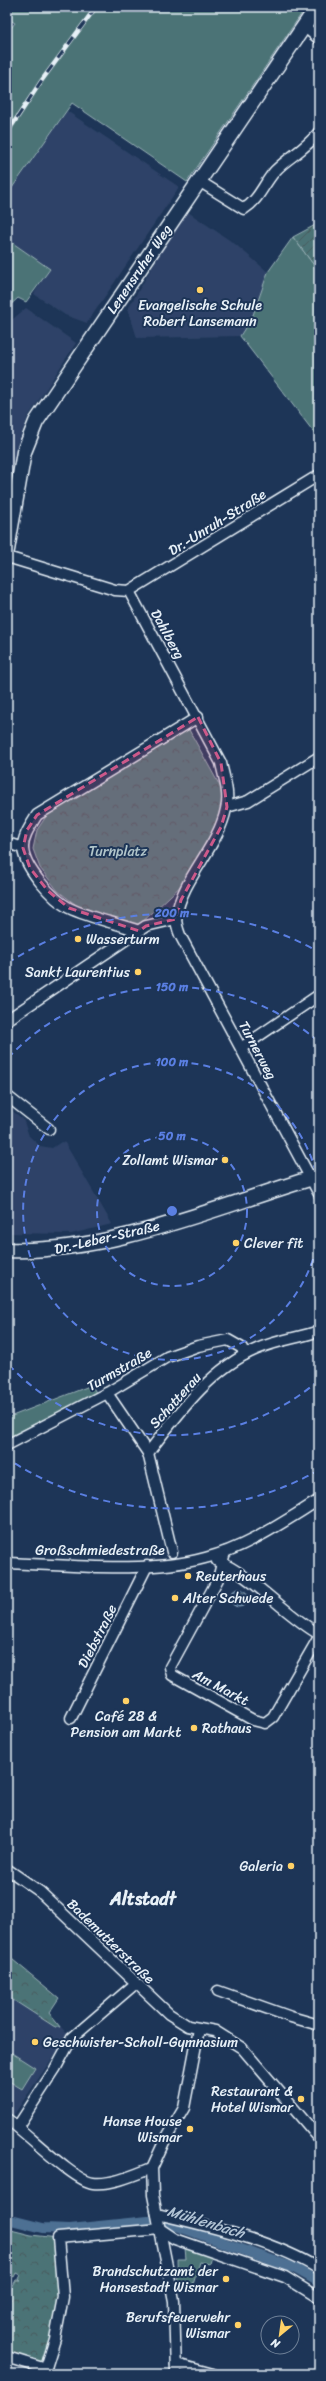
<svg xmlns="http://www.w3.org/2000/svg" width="326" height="2381" font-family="Sriracha,sans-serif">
	<defs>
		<pattern id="park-crowns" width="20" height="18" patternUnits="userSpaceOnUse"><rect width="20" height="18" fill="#4b7376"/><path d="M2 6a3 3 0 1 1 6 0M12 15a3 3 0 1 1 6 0" fill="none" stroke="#485b5e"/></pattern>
		<pattern id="garden-furrows" width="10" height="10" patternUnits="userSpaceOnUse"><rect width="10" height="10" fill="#4b7376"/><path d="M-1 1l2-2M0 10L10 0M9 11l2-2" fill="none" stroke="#485b5e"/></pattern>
		<pattern id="water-rules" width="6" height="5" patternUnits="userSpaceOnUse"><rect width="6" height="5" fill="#4e7093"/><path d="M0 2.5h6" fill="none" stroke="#4a5a6b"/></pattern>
	</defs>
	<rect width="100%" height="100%" fill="#1d3557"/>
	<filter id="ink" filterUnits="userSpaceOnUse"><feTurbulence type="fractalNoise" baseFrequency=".025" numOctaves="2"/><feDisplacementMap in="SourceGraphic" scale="8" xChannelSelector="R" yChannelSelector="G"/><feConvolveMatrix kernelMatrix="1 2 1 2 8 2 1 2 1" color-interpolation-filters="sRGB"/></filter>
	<g filter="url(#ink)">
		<g fill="#2e4367">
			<path d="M 67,111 L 179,187 L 87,323 L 65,315 L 34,294 L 49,269 L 7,239 L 7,195 Z"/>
			<path d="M 186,208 L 188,212 L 235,244 L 268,272 L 293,237 L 319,272 L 253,315 L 240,336 L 137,338 L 128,309 Z"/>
			<path d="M 26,308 L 76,343 L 28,417 L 17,445 L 7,502 L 7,324 Z"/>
			<path d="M 7,1107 L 23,1119 L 29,1136 L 40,1146 L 52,1148 L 61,1142 L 65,1143 L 112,1224 L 71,1234 L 7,1233 Z"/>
			<path d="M 7,1955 L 59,1998 L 49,2013 L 68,2035 L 13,2116 L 7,2112 Z"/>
		</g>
		<g fill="#4b7376" stroke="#9ab2b7">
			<path d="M 7,7 L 306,7 L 187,182 L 72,103 L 7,195 L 7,33 L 15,23 L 7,18 Z"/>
			<path d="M 293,237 L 319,272 L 319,439 L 240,336 L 253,315 L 268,272 Z"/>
			<path d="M 7,239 L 50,269 L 26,302 L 18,298 L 7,308 Z"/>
			<path d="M 92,1385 L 96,1393 L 7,1438 L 7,1418 Z"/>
			<path d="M 7,2050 L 35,2068 L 22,2089 L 7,2080 Z"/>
			<path d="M 185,2248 L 212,2256 L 210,2264 L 200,2262 L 191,2291 L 178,2288 L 177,2259 L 186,2259 Z"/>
		</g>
		<g fill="url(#park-crowns)" stroke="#9ab2b7">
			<path d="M 188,728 L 226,797 L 219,824 L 186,881 L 136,928 L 105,927 L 58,891 L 40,868 L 33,849 L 37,830 L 47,815 Z"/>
			<path d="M 7,1955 L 59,1998 L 49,2013 L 60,2027 L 55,2027 L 7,1996 Z"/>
			<path d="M 7,2229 L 31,2235 L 58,2238 L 63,2297 L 46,2369 L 7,2357 L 7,2300 L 10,2301 L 11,2299 L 7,2297 L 16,2280 L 20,2280 L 18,2279 L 20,2275 L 16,2273 L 14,2277 L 7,2273 Z"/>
		</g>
		<path fill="url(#garden-furrows)" stroke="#9ab2b7" d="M 319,223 L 319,272 L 293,237 Z"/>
		<circle fill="url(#water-rules)" stroke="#8ca4bb" cx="239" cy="1598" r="9"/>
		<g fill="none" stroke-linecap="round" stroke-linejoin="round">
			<path stroke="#4e7093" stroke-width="10" d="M 7,2219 L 43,2228 L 70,2229 L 148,2221 L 174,2225 L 294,2268 L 319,2282"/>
			<defs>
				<g id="street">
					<path d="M 304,26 L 319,39"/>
					<path d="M 199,181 L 244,209 C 259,200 264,183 275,171 C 288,157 305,150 319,132"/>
					<path d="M 7,557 L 115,590 L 129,591 L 221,763 C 224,778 230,794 226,809 C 218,848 182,878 176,917 C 176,923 178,930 180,935 L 319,1194"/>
					<path d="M 129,591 L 319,475"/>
					<path d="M 227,807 L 248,801 L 319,757"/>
					<path d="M 7,843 L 23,848"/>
					<path d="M 139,931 C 116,923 90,918 69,908 C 52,899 25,868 23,849 C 22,837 31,825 37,815 L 198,717"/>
					<path d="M 7,1020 L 146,926 L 176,919"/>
					<path d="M 241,1048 L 319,995"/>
					<path d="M 7,1096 L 49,1129"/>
					<path d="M 107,1393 L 148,1453 L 172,1552"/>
					<path d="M 7,1445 L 107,1393 L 167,1357 L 198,1346 L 228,1340 L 242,1348 L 244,1355"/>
					<path d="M 148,1453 C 178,1414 211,1368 257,1349 C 277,1340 299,1338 319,1331"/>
					<path d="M 225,1552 L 218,1579 L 170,1667 L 172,1675 L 253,1720 L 265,1723 L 273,1717 L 319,1637"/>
					<path d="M 217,1561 C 251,1574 285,1615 319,1634"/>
					<path d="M 7,1563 C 68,1565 146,1574 205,1558 C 246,1548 283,1522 319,1500"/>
					<path d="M 71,1718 L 147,1566"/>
					<path d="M 7,1869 L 39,1891 L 169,2014 L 188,2026 L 215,2031 L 242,2048 L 319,2138"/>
					<path d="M 218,1991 L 291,2017 L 319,2025"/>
					<path d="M 7,2119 C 26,2132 74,2181 93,2183 C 112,2185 134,2175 152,2168"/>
					<path d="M 18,2126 L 55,2069 L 72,2038 L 135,1984"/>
					<path d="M 157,2214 C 209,2226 274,2241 319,2269"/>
					<path d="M 7,2357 L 46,2369"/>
					<path d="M 176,2364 L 213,2374"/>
					<path d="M 44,2374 L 55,2339 L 63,2297 L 58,2238 L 160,2229 L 175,2239 L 285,2277 L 319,2298"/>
					<path d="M 176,2374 L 174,2301 L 153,2195 L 152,2168 L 164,2142 L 184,2108 L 199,2029"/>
				</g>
				<g id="secondary">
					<path d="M 7,550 L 24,452 L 36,422 L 317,7"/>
					<path d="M 7,1250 C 110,1254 221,1205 319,1176"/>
				</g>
			</defs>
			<use href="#street" stroke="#e8f1f8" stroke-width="13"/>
			<use href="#secondary" stroke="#e8f1f8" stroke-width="17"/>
			<use href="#street" stroke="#1d3557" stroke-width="10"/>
			<use href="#secondary" stroke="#1d3557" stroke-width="14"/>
			<defs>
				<path id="rail" d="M 7,133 L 42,80 L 96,7"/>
			</defs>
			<use href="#rail" stroke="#e8f1f8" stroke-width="4.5"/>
			<use href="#rail" stroke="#1d3557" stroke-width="3" stroke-dasharray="9" stroke-linecap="butt"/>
		</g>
	</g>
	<path fill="#cd598a" fill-opacity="0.2" stroke="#cd598a" stroke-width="3" stroke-dasharray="8 5" stroke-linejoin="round" d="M 198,717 L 221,763 L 227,807 L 221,827 L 181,900 L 176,919 L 146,926 L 139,931 L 69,908 L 48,891 L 30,868 L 23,848 L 27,830 L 37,815 Z"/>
	<g fill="none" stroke="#5a7fe2" stroke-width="2" stroke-dasharray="7 5">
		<circle cx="172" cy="1211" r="75"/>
		<path d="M319 1236A149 149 0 1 1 319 1186"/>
		<path d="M319 1380A224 224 0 0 1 8 1364M8 1058A224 224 0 0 1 319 1042"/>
		<path d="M319 1470A298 298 0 0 1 8 1459M8 963A298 298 0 0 1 319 952"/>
	</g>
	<g fill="#ffd166" stroke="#1d3557" stroke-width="1.5">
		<circle cx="200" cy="290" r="4"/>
		<circle cx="78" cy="939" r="4"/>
		<circle cx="138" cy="972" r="4"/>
		<circle cx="225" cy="1160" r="4"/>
		<circle cx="236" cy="1243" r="4"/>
		<circle cx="188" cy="1576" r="4"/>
		<circle cx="175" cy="1598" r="4"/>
		<circle cx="126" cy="1701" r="4"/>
		<circle cx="194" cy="1728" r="4"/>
		<circle cx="291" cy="1866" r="4"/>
		<circle cx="35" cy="2042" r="4"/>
		<circle cx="301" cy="2099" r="4"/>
		<circle cx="190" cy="2129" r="4"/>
		<circle cx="226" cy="2279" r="4"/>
		<circle cx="238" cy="2325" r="4"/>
	</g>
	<g text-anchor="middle" stroke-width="4" stroke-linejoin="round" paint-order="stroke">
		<g font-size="14" fill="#e8f1f8" stroke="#1d3557">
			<text transform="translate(139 269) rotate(-56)" y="5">Lenensruher Weg</text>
			<text transform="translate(217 522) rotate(-32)" y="5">Dr.-Unruh-Straße</text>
			<text transform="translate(168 634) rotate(61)" y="5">Dahlberg</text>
			<text transform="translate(258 1050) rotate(62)" y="5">Turnerweg</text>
			<text transform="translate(107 1237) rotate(-13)" y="5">Dr.-Leber-Straße</text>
			<text transform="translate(119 1369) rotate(-30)" y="5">Turmstraße</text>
			<text transform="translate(175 1400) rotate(-48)" y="5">Schatterau</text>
			<text x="100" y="1555">Großschmiedestraße</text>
			<text transform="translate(97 1636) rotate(-63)" y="5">Diebstraße</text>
			<text transform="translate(221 1687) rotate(28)" y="5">Am Markt</text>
			<text transform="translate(111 1941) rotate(44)" y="5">Bademutterstraße</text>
		</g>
		<g font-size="14" fill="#e8f1f8" stroke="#1d3557" text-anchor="end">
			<text x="200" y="310" text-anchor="middle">Evangelische Schule<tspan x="200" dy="16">Robert Lansemann</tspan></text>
			<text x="86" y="944" text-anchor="start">Wasserturm</text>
			<text x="130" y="977">Sankt Laurentius</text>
			<text x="217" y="1165">Zollamt Wismar</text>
			<text x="244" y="1248" text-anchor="start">Clever fit</text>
			<text x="196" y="1581" text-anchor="start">Reuterhaus</text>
			<text x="183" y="1603" text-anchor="start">Alter Schwede</text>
			<text x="126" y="1721" text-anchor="middle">Café 28 &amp;<tspan x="126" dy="16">Pension am Markt</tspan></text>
			<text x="202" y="1733" text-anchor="start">Rathaus</text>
			<text x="283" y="1871">Galeria</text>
			<text x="43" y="2047" text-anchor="start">Geschwister-Scholl-Gymnasium</text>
			<text x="293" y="2096">Restaurant &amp;<tspan x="293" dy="16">Hotel Wismar</tspan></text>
			<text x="182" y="2126">Hanse House<tspan x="182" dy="16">Wismar</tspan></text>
			<text x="218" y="2276">Brandschutzamt der<tspan x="218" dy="16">Hansestadt Wismar</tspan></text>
			<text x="230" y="2322">Berufsfeuerwehr<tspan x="230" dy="16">Wismar</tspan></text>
		</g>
		<g font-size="14" fill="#b1c5ca" stroke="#1d3557">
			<text x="118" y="856">Turnplatz</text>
		</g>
		<g font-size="15" font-style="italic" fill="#b2c4d5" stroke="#1d3557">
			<text transform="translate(206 2222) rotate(17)" y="5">Mühlenbach</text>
		</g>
		<g font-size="18" font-weight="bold" fill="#e8f1f8" stroke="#1d3557">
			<text x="143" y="1905">Altstadt</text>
		</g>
	</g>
	<circle cx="172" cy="1211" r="6" fill="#5a7fe2" stroke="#1d3557" stroke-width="2"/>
	<g font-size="12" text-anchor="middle" font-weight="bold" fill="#5a7fe2" stroke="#1d3557" stroke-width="4" stroke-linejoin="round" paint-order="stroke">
		<text x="172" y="917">200 m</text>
		<text x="172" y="991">150 m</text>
		<text x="172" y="1066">100 m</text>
		<text x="172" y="1140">50 m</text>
	</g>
	<rect width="326" height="2381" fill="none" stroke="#1d3557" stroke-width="24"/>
	<rect x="12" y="12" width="302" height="2357" fill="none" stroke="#e8f1f8" stroke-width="1.5" filter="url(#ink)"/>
	<g transform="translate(280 2335) rotate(209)"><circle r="19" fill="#1d3557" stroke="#6e8097"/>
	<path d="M0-3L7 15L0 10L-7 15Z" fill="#ffd166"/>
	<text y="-6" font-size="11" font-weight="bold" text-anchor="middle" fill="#e8f1f8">N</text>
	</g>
</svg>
